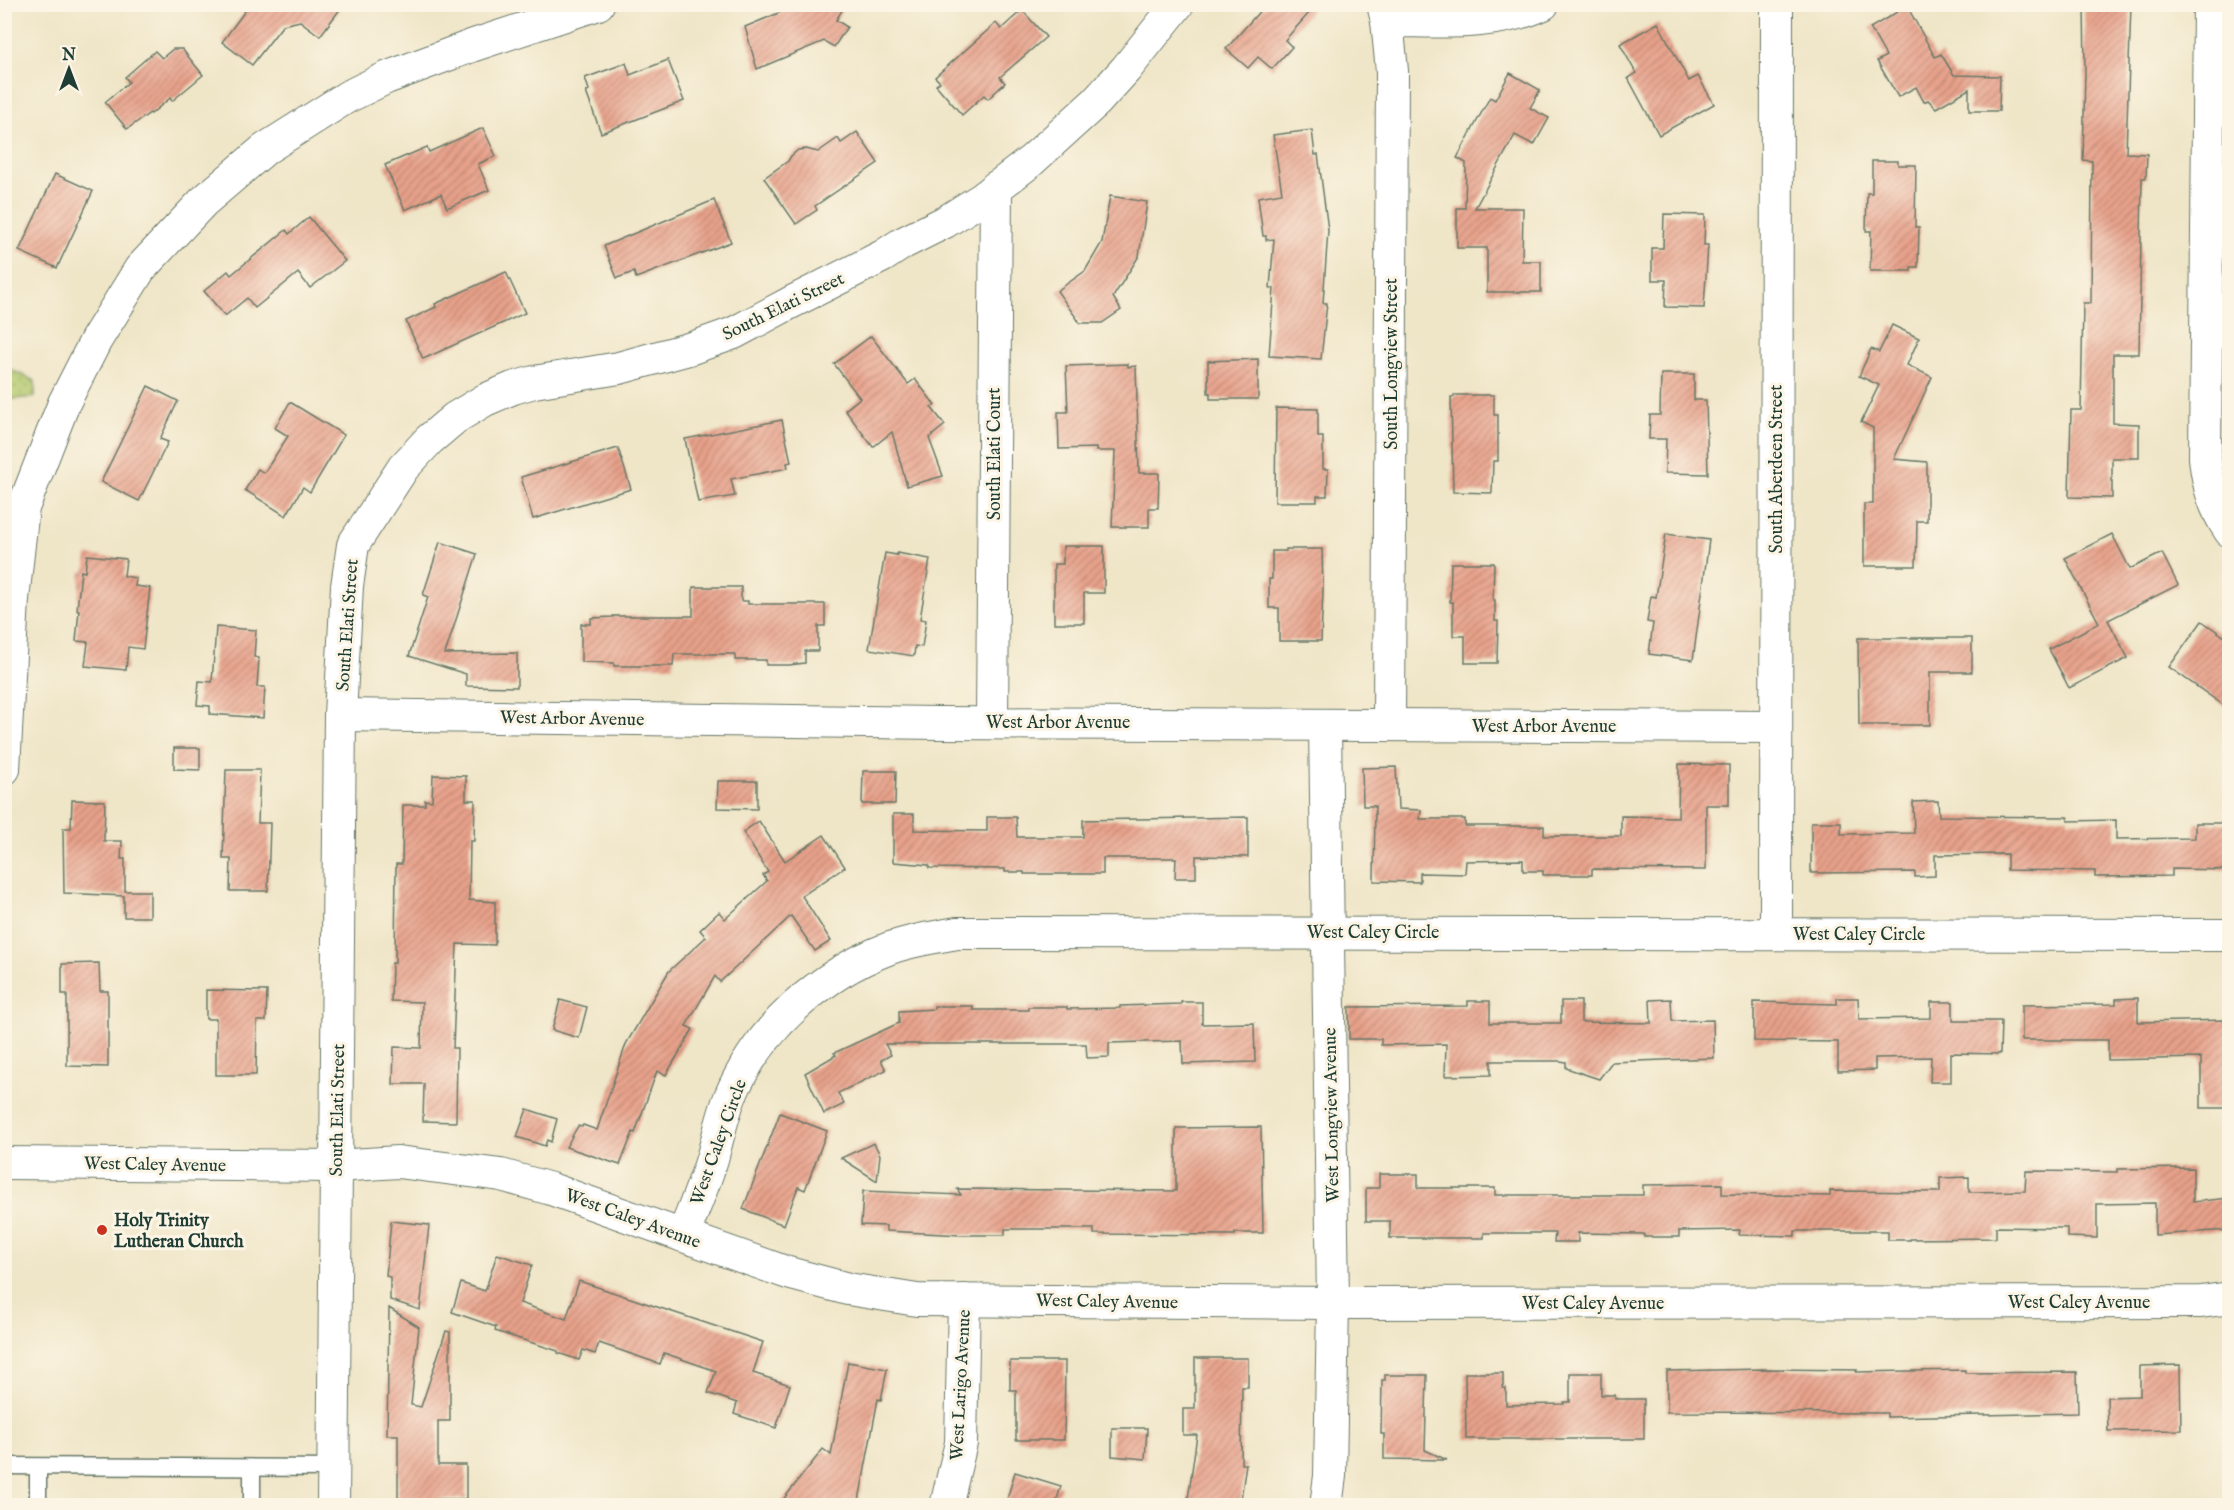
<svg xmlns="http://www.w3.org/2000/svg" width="2234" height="1510" font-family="'IM FELL English',serif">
	<defs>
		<pattern id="park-dots" width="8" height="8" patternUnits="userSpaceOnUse" patternTransform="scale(1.5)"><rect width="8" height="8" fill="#b1c76b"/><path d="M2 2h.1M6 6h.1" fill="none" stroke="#8fa359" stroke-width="1.8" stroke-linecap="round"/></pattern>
		<pattern id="building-hatch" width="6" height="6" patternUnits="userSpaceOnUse" patternTransform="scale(1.5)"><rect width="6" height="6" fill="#e8a18a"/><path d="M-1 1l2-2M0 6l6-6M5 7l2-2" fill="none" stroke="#bb8472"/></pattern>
	</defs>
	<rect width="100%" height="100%" fill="#fcf5e5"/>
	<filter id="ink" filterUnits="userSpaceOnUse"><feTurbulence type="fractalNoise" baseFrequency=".0167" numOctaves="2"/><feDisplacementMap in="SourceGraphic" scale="12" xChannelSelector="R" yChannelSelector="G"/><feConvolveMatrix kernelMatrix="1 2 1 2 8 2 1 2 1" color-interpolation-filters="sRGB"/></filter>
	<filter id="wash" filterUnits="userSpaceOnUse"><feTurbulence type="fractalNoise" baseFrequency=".008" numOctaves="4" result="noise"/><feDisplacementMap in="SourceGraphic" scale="24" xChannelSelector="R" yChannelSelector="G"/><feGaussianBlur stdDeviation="1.35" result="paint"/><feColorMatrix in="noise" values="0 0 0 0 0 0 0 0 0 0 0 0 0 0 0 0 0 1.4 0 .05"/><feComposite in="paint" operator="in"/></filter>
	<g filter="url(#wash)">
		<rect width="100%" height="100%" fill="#efe5c7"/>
		<path fill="url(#park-dots)" stroke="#688250" stroke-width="1.5" d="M 5,367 L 35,381 L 35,397 L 5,400 Z"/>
		<g id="blocks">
			<g fill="url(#building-hatch)">
				<path d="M 250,4 L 344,4 L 320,36 L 300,21 L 283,25 L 252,65 L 222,42 Z"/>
				<path d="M 781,4 L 846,4 L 836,20 L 847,27 L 834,47 L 824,41 L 757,69 L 745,27 L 781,12 Z"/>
				<path d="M 1266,4 L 1317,4 L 1285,40 L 1292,47 L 1272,69 L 1258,57 L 1248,68 L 1226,49 Z"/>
				<path d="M 2084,4 L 2131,4 L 2126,153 L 2147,154 L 2146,178 L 2142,178 L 2139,354 L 2113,354 L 2113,423 L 2139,424 L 2139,458 L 2112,458 L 2112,498 L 2069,497 L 2071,410 L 2081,410 L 2083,303 L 2091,303 L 2092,161 L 2083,160 L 2085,71 Z"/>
				<path d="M 1907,6 L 1935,57 L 1941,54 L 1954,75 L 2000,76 L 1999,111 L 1969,111 L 1969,89 L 1936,108 L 1928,100 L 1924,102 L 1916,87 L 1898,97 L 1877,61 L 1886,56 L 1870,28 Z"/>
				<path d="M 1022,10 L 1046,37 L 1000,77 L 1005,83 L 988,99 L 984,95 L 962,115 L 936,85 L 940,82 L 935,77 L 996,23 L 1001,29 Z"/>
				<path d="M 1658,23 L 1689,81 L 1698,76 L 1714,104 L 1659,135 L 1628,78 L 1636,73 L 1620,44 Z"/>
				<path d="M 173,49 L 182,49 L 203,75 L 172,101 L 170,98 L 151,114 L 150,113 L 127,129 L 105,102 L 129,82 L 125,77 L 155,51 L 162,58 Z"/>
				<path d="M 668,60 L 684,101 L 601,133 L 586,92 L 589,90 L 585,78 L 626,63 L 630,75 Z"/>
				<path d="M 1510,73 L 1540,90 L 1530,108 L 1549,118 L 1534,145 L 1515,135 L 1475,208 L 1523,208 L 1522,261 L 1541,261 L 1541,292 L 1487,292 L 1487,248 L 1457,248 L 1457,208 L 1465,208 L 1466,163 L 1457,158 L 1490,97 L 1495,100 Z"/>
				<path d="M 483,128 L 496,156 L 478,164 L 489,190 L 447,208 L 441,194 L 405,210 L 385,165 L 427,147 L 429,152 Z"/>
				<path d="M 1312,130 L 1315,155 L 1318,154 L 1328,230 L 1323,303 L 1327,303 L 1321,359 L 1269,356 L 1274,288 L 1270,288 L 1274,239 L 1266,240 L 1266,236 L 1263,236 L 1258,197 L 1282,193 L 1273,135 Z"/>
				<path d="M 857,132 L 878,163 L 815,206 L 817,210 L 796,224 L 764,178 L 788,161 L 791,156 L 798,150 L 806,149 L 818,152 L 838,138 L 841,143 Z"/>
				<path d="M 1872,161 L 1898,161 L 1898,165 L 1916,165 L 1915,227 L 1919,227 L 1918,267 L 1911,267 L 1911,271 L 1870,271 L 1871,231 L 1866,231 L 1867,193 L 1872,193 Z"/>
				<path d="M 55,174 L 93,191 L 57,268 L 19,251 Z"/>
				<path d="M 1110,196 L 1147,202 L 1139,256 L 1113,297 L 1121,310 L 1102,323 L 1080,323 L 1057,291 L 1085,271 L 1102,242 Z"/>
				<path d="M 714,200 L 731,242 L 636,278 L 634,272 L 617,278 L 604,246 Z"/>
				<path d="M 1664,214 L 1705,215 L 1704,245 L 1708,245 L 1704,308 L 1665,307 L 1666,280 L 1652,280 L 1652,248 L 1663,248 Z"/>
				<path d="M 309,217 L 345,261 L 310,288 L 298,273 L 255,308 L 247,298 L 225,316 L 204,291 L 228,271 L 231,275 L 286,230 L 289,234 Z"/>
				<path d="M 506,272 L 525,313 L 423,359 L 406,321 L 436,307 L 435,304 Z"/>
				<path d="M 1892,325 L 1919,338 L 1907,365 L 1932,377 L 1894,459 L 1927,462 L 1927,521 L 1917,521 L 1916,566 L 1864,566 L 1864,504 L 1873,504 L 1873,428 L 1861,422 L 1879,385 L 1859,376 L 1871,349 L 1879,352 Z"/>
				<path d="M 871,336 L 908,384 L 915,379 L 935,405 L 931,407 L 945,425 L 929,438 L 943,476 L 907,486 L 892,432 L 873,447 L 845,410 L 860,398 L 834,364 Z"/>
				<path d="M 1258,359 L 1258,399 L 1210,399 L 1210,393 L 1208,393 L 1208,361 Z"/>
				<path d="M 1128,364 L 1128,367 L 1136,366 L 1139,473 L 1159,473 L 1158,508 L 1149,508 L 1149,527 L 1112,527 L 1115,451 L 1096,451 L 1096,448 L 1059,449 L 1058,412 L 1068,412 L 1066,366 Z"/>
				<path d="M 1661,374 L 1694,374 L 1694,400 L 1706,400 L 1708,474 L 1665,473 L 1666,439 L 1649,439 L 1650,415 L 1660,415 Z"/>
				<path d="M 148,386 L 178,401 L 160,439 L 168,442 L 139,501 L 101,482 Z"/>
				<path d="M 1454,395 L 1494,395 L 1494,415 L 1498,415 L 1498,461 L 1493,461 L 1492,493 L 1453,492 L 1451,397 L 1454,397 Z"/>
				<path d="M 290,402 L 344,435 L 310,492 L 303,487 L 286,516 L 245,490 L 258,469 L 264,473 L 288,436 L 275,428 Z"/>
				<path d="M 1276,408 L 1318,409 L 1318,437 L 1323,437 L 1323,469 L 1328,469 L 1327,496 L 1317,496 L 1317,502 L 1275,502 Z"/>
				<path d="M 782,420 L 791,462 L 787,463 L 788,468 L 731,479 L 735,496 L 698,502 L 685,439 Z"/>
				<path d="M 618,448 L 631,489 L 533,519 L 521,477 Z"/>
				<path d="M 1666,534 L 1709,540 L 1693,660 L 1649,654 L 1653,623 L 1647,622 L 1651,596 L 1656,597 Z"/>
				<path d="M 2112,534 L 2130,569 L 2162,553 L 2178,585 L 2108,620 L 2128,658 L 2069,688 L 2049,649 L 2099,623 L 2065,558 Z"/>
				<path d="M 440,542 L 477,554 L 445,654 L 517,653 L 517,687 L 466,686 L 466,674 L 409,656 L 428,597 L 423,595 Z"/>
				<path d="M 1063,546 L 1104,546 L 1104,593 L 1084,593 L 1084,623 L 1054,623 L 1054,564 L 1063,564 Z"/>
				<path d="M 1286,549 L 1322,549 L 1323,590 L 1321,641 L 1279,641 L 1279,608 L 1269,608 L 1269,579 L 1272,579 L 1272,551 L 1286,551 Z"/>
				<path d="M 885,553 L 897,555 L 897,553 L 930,559 L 920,619 L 926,620 L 922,647 L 915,646 L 914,656 L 869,649 Z"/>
				<path d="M 87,555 L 126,559 L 124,576 L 136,578 L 135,586 L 150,588 L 143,649 L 128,647 L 126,670 L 85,666 L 88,642 L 76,641 L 79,610 L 77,610 L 81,571 L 85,572 Z"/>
				<path d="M 1451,563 L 1494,563 L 1493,600 L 1495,600 L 1495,621 L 1498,621 L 1497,663 L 1465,663 L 1465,636 L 1453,636 L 1453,602 L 1450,602 Z"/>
				<path d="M 693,587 L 741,587 L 741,601 L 748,601 L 748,604 L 825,604 L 825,626 L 818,626 L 818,651 L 805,651 L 805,663 L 789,665 L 766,665 L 766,660 L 735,660 L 735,654 L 674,654 L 673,666 L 614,666 L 614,663 L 581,662 L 581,624 L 591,624 L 591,618 L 613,617 L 613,616 L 693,616 Z"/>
				<path d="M 2202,621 L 2229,640 L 2229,709 L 2169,667 Z"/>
				<path d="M 216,627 L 256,630 L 254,657 L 259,658 L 257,687 L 265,687 L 263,718 L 210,714 L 210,706 L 197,705 L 199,681 L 212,682 Z"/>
				<path d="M 1858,638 L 1972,638 L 1972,672 L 1930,672 L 1930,725 L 1859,725 Z"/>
				<path d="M 174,748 L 200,748 L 200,770 L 174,769 Z"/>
				<path d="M 1679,764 L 1729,765 L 1729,805 L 1706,805 L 1706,870 L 1592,869 L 1592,875 L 1543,875 L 1543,871 L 1523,871 L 1523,860 L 1466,861 L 1465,874 L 1420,873 L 1420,882 L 1374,881 L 1375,806 L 1363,806 L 1362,768 L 1396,767 L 1398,809 L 1421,810 L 1420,819 L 1465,819 L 1465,826 L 1544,826 L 1544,836 L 1621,836 L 1621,816 L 1678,817 Z"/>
				<path d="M 226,770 L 260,770 L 258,823 L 270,823 L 268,891 L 230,891 L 231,859 L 223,859 Z"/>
				<path d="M 863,771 L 896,771 L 895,804 L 862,804 Z"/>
				<path d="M 433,775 L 466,776 L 466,800 L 475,800 L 474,841 L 470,841 L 469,900 L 495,902 L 495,945 L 457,944 L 453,1048 L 457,1048 L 456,1122 L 423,1121 L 424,1084 L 393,1084 L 394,1047 L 421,1048 L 422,1002 L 391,1001 L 392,963 L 395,963 L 396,864 L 402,864 L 403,805 L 425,805 L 425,800 L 432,801 Z"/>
				<path d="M 718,781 L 757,781 L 757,809 L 717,808 Z"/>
				<path d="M 72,800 L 105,801 L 104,841 L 122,841 L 121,859 L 125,859 L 125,891 L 150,891 L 150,917 L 124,917 L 124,896 L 64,893 L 63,828 L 71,828 Z"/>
				<path d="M 1938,801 L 1939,816 L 2068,817 L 2068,821 L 2116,820 L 2116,839 L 2195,838 L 2195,823 L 2229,823 L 2229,870 L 2172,869 L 2172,876 L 2095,877 L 2095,871 L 2007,870 L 2007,854 L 1935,855 L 1935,876 L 1915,877 L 1915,872 L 1811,873 L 1811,822 L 1841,822 L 1841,834 L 1914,833 L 1913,802 Z"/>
				<path d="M 893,814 L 914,814 L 914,830 L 987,831 L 987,817 L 1016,817 L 1017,837 L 1083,837 L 1083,820 L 1248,817 L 1248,857 L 1196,856 L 1196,878 L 1175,878 L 1176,858 L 1103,858 L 1103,874 L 1024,874 L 1024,872 L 1005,872 L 1005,869 L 929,868 L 929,865 L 893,862 Z"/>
				<path d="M 759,821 L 785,861 L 824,835 L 845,867 L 802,896 L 831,941 L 815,951 L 791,916 L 720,982 L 715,976 L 686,1026 L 693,1029 L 666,1075 L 657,1071 L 635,1133 L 633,1132 L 620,1165 L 566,1147 L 578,1126 L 582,1127 L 583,1125 L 597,1130 L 626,1044 L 669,971 L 706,937 L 700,930 L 719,912 L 725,919 L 767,881 L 763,875 L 768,872 L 743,832 Z"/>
				<path d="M 99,963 L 100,991 L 108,991 L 108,1067 L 67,1066 L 67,994 L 62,994 L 62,964 Z"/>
				<path d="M 206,990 L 267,991 L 266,1021 L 257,1021 L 256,1075 L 216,1075 L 216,1019 L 206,1019 Z"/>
				<path d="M 1837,998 L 1858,998 L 1859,1019 L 1931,1018 L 1931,1002 L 1953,1002 L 1953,1021 L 2001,1021 L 2000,1054 L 1951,1053 L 1951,1082 L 1930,1082 L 1931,1057 L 1875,1058 L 1875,1070 L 1838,1071 L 1838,1042 L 1754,1041 L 1754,1002 L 1837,1004 Z"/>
				<path d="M 2138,998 L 2138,1022 L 2229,1020 L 2228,1108 L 2201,1108 L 2201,1058 L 2108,1060 L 2108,1040 L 2022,1040 L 2022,1005 L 2116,1004 L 2116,999 Z"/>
				<path d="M 1671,999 L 1672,1021 L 1713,1020 L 1714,1058 L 1612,1062 L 1599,1079 L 1566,1068 L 1566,1062 L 1560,1061 L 1491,1061 L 1491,1075 L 1445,1076 L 1446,1044 L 1381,1045 L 1381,1039 L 1349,1039 L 1349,1007 L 1468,1006 L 1468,1001 L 1490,1001 L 1490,1023 L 1561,1023 L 1561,1001 L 1581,1001 L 1581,1022 L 1651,1023 L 1650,1000 Z"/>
				<path d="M 560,1000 L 587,1007 L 579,1038 L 552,1030 Z"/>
				<path d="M 1181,1002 L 1202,1002 L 1202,1024 L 1254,1023 L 1255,1062 L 1183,1064 L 1182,1041 L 1109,1043 L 1109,1057 L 1087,1058 L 1086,1044 L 885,1044 L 891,1055 L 881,1060 L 886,1070 L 838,1093 L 844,1104 L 824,1114 L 805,1073 L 836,1055 L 834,1053 L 899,1023 L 899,1011 L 934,1009 L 934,1006 L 973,1006 L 973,1010 L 1028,1010 L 1028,1007 L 1067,1007 L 1067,1009 L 1120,1008 L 1120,1006 L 1181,1004 Z"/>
				<path d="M 527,1109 L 557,1119 L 551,1142 L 547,1140 L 545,1146 L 517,1137 Z"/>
				<path d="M 780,1113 L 827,1131 L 805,1190 L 798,1187 L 784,1225 L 743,1209 Z"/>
				<path d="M 1261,1127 L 1263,1233 L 1235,1233 L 1235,1235 L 1094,1234 L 1094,1229 L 1005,1229 L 1005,1235 L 962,1235 L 886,1231 L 886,1226 L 861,1225 L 863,1191 L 961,1195 L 957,1189 L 1176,1191 L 1176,1128 Z"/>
				<path d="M 874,1143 L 880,1155 L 877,1181 L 841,1158 Z"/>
				<path d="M 2193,1168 L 2193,1202 L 2229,1198 L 2229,1230 L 2155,1235 L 2155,1203 L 2097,1204 L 2097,1238 L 2067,1237 L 2067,1228 L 1996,1227 L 1996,1238 L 1910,1239 L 1910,1240 L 1888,1240 L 1888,1231 L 1795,1231 L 1795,1236 L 1739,1235 L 1740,1230 L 1679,1231 L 1679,1237 L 1644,1237 L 1644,1234 L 1578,1233 L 1578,1242 L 1554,1242 L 1555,1233 L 1484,1233 L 1484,1238 L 1390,1238 L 1390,1221 L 1366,1221 L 1366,1188 L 1379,1188 L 1379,1174 L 1418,1174 L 1418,1188 L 1495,1188 L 1495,1195 L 1643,1195 L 1643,1185 L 1722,1184 L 1722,1194 L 1830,1196 L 1830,1191 L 1940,1192 L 1940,1178 L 1969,1177 L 1969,1192 L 2025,1191 L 2026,1171 L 2117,1172 L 2117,1169 Z"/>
				<path d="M 391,1221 L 429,1225 L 420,1310 L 390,1300 L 390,1277 L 386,1276 Z"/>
				<path d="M 497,1254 L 532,1265 L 520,1303 L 566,1319 L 579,1281 L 763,1342 L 753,1373 L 790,1385 L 776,1428 L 734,1414 L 737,1403 L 708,1393 L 716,1371 L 664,1353 L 660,1364 L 599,1343 L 595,1354 L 583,1350 L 579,1360 L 558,1353 L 558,1351 L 495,1331 L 496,1327 L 452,1312 L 461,1283 L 485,1291 Z"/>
				<path d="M 389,1308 L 419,1327 L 411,1405 L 421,1407 L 446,1331 L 450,1332 L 450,1421 L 438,1421 L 438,1465 L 466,1465 L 466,1499 L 436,1499 L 436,1506 L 398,1506 L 398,1435 L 387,1435 Z"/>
				<path d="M 1195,1358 L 1248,1358 L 1248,1387 L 1242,1387 L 1241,1464 L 1246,1464 L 1240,1506 L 1187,1506 L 1197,1435 L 1183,1435 L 1183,1409 L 1195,1409 Z"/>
				<path d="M 1010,1361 L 1065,1361 L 1064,1440 L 1016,1440 L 1016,1390 L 1010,1390 Z"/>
				<path d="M 848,1362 L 887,1369 L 881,1400 L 878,1399 L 858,1506 L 778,1506 L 823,1449 L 831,1455 Z"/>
				<path d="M 2180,1365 L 2181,1430 L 2108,1431 L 2107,1397 L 2140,1396 L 2140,1366 Z"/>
				<path d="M 1766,1369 L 1857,1370 L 1856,1372 L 1965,1370 L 1965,1373 L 2077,1372 L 2078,1413 L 1887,1417 L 1887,1413 L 1667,1412 L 1667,1371 Z"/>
				<path d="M 1465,1373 L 1503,1373 L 1503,1388 L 1506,1388 L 1506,1405 L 1564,1404 L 1564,1402 L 1570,1402 L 1570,1373 L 1601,1373 L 1601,1395 L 1615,1395 L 1615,1399 L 1644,1399 L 1644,1439 L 1466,1439 Z"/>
				<path d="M 1385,1375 L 1427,1375 L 1425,1450 L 1447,1460 L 1384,1459 L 1384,1434 L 1381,1434 L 1382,1380 L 1385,1380 Z"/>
				<path d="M 1112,1428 L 1147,1428 L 1145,1459 L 1112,1456 Z"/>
				<path d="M 1015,1472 L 1061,1486 L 1055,1506 L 1005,1506 Z"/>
			</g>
		</g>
	</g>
	<g filter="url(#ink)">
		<use href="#blocks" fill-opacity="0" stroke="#687867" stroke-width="1.5"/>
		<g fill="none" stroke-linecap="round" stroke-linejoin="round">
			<defs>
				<g id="service">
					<path d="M 4,1466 L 334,1468"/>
					<path d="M 38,1506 L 38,1467"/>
					<path d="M 252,1506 L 252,1468"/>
				</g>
				<g id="minor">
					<path d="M 1383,4 L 1387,21 L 1392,71 L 1389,725"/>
					<path d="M 2209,4 L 2205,458 C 2208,485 2214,508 2230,531"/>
					<path d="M 1387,21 C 1439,21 1494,27 1543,4"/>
					<path d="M 340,715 L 939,723 L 1776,727"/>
					<path d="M 992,722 L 996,187"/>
					<path d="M 1325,725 L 1333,1303 L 1330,1476 L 1326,1506"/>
					<path d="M 4,769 L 13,599 L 23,508 L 64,403 L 96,340 L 140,269 L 203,202 L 265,149 L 347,97 L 386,78 L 474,45 L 598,4"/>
					<path d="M 1776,934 L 1777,4"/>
					<path d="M 4,1163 L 336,1166 L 398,1162 L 501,1175 L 551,1189 L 788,1273 L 848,1289 L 917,1300 L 1333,1303 L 2201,1302 L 2230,1298"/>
					<path d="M 683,1236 C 693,1210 704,1185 712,1159 C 718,1138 722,1117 730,1097 C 759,1028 821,974 890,948 C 912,940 935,937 957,933 L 2230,935"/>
					<path d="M 333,1506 L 340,715 L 347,586 L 353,545 L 403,468 L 429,440 L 455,418 L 485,400 L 513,388 L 534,382 L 619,368 L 692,348 L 734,333 L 790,303 L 883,256 L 903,243 L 945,222 L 983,198 L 1031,161 L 1096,102 L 1126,69 L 1178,4"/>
					<path d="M 946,1506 L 961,1443 L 964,1300"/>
				</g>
			</defs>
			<use href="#service" stroke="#687867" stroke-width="19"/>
			<use href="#minor" stroke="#687867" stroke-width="34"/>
			<use href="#service" stroke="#fff" stroke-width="16"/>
			<use href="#minor" stroke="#fff" stroke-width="32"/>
		</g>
	</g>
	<circle fill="#c8321e" stroke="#fcf5e5" stroke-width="2" cx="102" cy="1230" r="6"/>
	<g text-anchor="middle" stroke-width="6" stroke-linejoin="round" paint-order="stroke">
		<g font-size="18" fill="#1f3d34" stroke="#fcf5e5">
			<text transform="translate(783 306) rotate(-26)" y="6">South Elati Street</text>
			<text transform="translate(1391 364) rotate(-90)" y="6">South Longview Street</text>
			<text transform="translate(994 454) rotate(-90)" y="6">South Elati Court</text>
			<text transform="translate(1776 469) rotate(-90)" y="6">South Aberdeen Street</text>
			<text transform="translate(347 625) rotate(-86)" y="6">South Elati Street</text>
			<text transform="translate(572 718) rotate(1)" y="6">West Arbor Avenue</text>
			<text x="1058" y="728">West Arbor Avenue</text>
			<text x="1544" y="732">West Arbor Avenue</text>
			<text x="1373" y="938">West Caley Circle</text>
			<text x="1859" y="940">West Caley Circle</text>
			<text transform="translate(337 1110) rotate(-89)" y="6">South Elati Street</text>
			<text transform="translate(1331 1115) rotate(-91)" y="6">West Longview Avenue</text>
			<text transform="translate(718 1142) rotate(-70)" y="6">West Caley Circle</text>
			<text transform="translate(155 1164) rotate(1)" y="6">West Caley Avenue</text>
			<text transform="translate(633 1218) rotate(20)" y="6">West Caley Avenue</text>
			<text transform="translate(1107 1301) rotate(1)" y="6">West Caley Avenue</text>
			<text x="2079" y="1308">West Caley Avenue</text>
			<text x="1593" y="1309">West Caley Avenue</text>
			<text transform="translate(960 1385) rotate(-87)" y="6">West Larigo Avenue</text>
		</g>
		<g font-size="18" font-weight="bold" fill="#1f3d34" stroke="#fcf5e5" text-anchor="start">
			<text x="114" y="1226">Holy Trinity<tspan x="114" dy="21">Lutheran Church</tspan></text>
		</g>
	</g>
	<rect width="2234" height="1510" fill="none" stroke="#fcf5e5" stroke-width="24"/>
	<g transform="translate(69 69)" stroke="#fcf5e5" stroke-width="4.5" paint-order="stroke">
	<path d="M0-4.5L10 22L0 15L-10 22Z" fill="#1f3d34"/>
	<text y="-9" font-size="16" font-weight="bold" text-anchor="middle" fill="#1f3d34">N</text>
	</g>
</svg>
